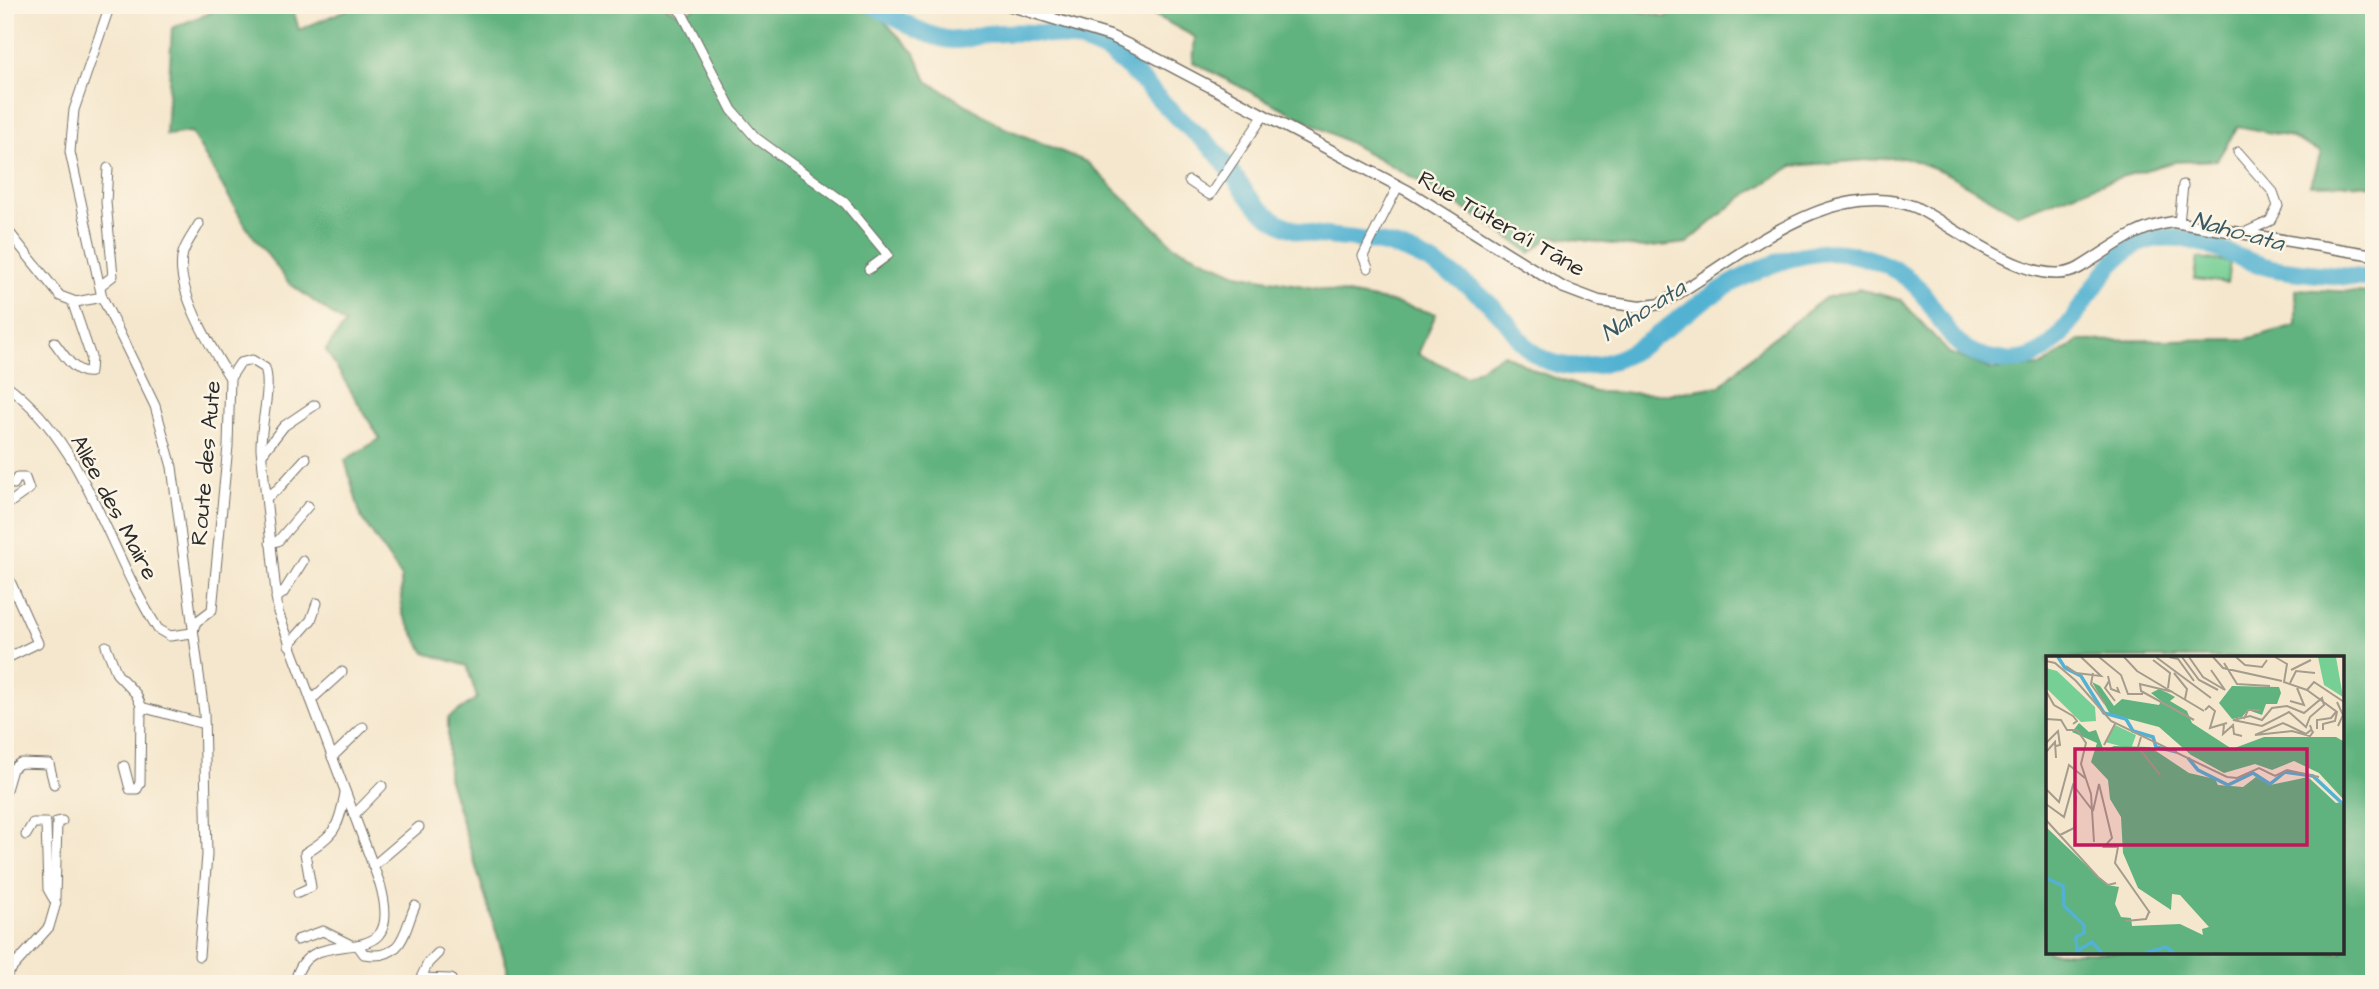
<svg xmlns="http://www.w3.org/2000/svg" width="2379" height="989" font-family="'Architects Daughter',sans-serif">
	<rect width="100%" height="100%" fill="#fcf5e5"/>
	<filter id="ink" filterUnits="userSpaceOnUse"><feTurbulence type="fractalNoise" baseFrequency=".0143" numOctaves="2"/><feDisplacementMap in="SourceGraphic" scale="14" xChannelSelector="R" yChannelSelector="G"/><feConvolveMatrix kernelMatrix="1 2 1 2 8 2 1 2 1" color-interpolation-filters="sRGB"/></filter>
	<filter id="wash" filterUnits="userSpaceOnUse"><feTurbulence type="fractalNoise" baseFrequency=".00686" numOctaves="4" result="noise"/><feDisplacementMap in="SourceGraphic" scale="28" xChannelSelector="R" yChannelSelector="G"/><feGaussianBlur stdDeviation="1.57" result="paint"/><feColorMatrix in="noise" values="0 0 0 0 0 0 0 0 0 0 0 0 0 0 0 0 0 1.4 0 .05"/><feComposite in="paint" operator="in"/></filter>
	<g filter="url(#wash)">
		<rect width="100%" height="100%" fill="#f5e7cd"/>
		<path fill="#76cf95" stroke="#507d60" stroke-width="2" d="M 2197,258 L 2230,262 L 2227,283 L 2194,279 Z"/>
		<g fill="#60b27e" stroke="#466e54" stroke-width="2" fill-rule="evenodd">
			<path d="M 229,5 L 292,5 L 299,30 L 358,5 L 532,5 L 572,12 L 576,5 L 662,5 L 682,14 L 700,5 L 852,5 L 879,16 L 915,53 L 927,81 L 1005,128 L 1087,162 L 1174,246 L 1237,274 L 1391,302 L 1436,314 L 1418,354 L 1466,376 L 1504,354 L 1538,372 L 1595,392 L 1667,394 L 1720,386 L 1765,344 L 1825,298 L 1859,289 L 1901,300 L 1949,353 L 1993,370 L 2042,366 L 2078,341 L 2247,339 L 2296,325 L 2296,289 L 2374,293 L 2374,984 L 507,984 L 507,967 L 448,777 L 448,718 L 477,698 L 467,666 L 425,653 L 402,613 L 401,576 L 361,517 L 345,460 L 380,439 L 326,350 L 345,324 L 289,283 L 247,228 L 191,132 L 166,135 L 172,28 ZM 2048,658 L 2342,658 L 2342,952 L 2048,952 Z"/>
			<path d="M 1136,5 L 1611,5 L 1668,17 L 1675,5 L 2374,5 L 2374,186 L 2359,184 L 2311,185 L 2321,152 L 2290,137 L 2238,126 L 2217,160 L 2174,162 L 2114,179 L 2018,214 L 1944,172 L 1904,157 L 1793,166 L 1738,200 L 1687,243 L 1643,248 L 1551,236 L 1530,253 C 1427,177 1306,122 1193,62 L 1195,37 Z"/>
		</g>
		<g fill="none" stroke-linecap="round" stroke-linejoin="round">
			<path stroke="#53b2d2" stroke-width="18" d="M 873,5 C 897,18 926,38 953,40 C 965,41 977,35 988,34 C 1026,30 1076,33 1109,53 C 1137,72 1155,96 1179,119 C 1190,130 1203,138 1213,149 C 1233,170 1245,199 1269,216 C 1303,241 1341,234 1380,243 C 1402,248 1425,258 1444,270 C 1461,280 1480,294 1494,308 C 1520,333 1524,360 1567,366 C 1620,374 1658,332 1699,304 C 1734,280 1776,257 1819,253 C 1852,249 1894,263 1917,287 C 1947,318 1943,352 1999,360 C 2076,372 2083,258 2149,240 C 2194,228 2235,262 2277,269 C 2309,274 2342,276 2374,279"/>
		</g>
	</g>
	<g filter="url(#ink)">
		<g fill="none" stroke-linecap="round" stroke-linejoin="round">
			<defs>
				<g id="minor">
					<path d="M 110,5 L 74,110 L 70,152 L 102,297 L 155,406 L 172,467 L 204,713 L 207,855 L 199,956"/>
					<path d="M 674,5 L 682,13 L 732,110 L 756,138 L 845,203 L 888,255 L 869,269"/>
					<path d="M 1049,16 L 1055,5"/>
					<path d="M 2238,152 L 2273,192 L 2278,206 L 2270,221 L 2244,233"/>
					<path d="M 1189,181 L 1210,195 L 1264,115"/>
					<path d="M 2179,223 L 2183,185"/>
					<path d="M 199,224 C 194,233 186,243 183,253 C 173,287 212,349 230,378"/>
					<path d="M 5,227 L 60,296 L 76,302 L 102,297"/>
					<path d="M 1368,268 L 1363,256 L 1398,186"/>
					<path d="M 100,286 L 113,276 L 106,202 L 108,168"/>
					<path d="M 54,342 C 63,353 74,374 90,372 L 91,357 L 72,301"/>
					<path d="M 5,384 C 87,444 106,548 158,629 L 170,636 L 192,633"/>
					<path d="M 262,454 L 284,426 L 315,405"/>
					<path d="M 267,497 L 278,489 L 306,458"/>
					<path d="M 5,506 L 29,489 L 25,478 L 17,478 L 14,484"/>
					<path d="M 270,543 L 278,541 L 308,506"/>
					<path d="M 5,570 L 38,643 L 5,659"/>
					<path d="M 276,598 L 283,593 L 303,561"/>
					<path d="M 192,633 L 196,622 L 212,610 L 228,446 L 230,378 L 240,363 L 252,360 L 265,368 C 272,388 260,426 261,449 L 278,612 L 380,884 C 409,986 305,913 295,984"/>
					<path d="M 289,645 L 311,620 L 317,603"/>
					<path d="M 106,646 L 117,674 L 136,694 L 142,708"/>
					<path d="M 311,700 L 342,672"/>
					<path d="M 332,757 L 363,727"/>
					<path d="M 124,766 L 130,789 L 137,789 L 140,783 L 141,707 L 204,724"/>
					<path d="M 5,793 L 12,769 L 20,763 L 49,764 L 54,784"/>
					<path d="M 354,815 L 382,786"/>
					<path d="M 373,866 L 419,827"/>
					<path d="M 298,893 L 311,887 L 305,853 C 335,835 339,827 345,793"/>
					<path d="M 55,898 L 57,822 L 62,821"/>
					<path d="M 297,940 L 323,931 L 351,945"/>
					<path d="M 358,946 L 364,954 C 404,961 404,930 415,906"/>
					<path d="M 5,976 L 49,927 L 56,903 L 48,889 L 46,823 L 33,823 L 26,835"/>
					<path d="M 421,978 L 451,979"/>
					<path d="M 418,984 L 428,963 L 438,953"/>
				</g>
				<path id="tertiary" d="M 1008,5 L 1110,36 L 1150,55 L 1408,191 L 1562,287 L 1599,301 L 1640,307 L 1660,304 C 1732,265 1827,174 1915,207 C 1956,227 2035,293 2079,268 C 2113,248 2132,228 2173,222 L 2374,255"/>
			</defs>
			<use href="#minor" stroke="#726d64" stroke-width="11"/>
			<use href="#tertiary" stroke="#726d64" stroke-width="13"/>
			<use href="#minor" stroke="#fff" stroke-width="9"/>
			<use href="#tertiary" stroke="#fff" stroke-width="10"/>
		</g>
	</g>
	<g text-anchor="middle" stroke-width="5" stroke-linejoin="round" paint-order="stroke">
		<g font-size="23" fill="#2b2b2b" stroke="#fcf5e5">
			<text transform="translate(1502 223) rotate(30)" y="8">Rue Tūtera'i Tāne</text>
			<text transform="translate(205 463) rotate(-85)" y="8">Route des Aute</text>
			<text transform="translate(115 507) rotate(62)" y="8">Allée des Maire</text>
		</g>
		<g font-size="24" font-style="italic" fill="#395a65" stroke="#fcf5e5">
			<text transform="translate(2238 231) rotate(15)" y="8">Naho-ata</text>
			<text transform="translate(1643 310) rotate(-32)" y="8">Naho-ata</text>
		</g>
	</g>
	<g transform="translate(2046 656)">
		<rect width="298" height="298" fill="#f5e7cd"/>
		<path d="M 272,1 L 290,1 L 297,41 L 278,29 ZM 0,12 L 11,15 L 49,51 L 50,65 L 35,66 L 0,32 ZM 69,69 L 90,79 L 85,93 L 59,86 Z" fill="#76cf95"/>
		<path d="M 46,26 L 54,30 L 68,50 L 76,43 L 113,49 L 115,45 L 105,37 L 113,33 L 122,37 L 129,41 L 124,45 L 141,55 L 146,67 L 186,93 L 218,81 L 290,81 L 297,85 L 297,143 L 273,117 L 248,105 L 226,114 L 209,108 L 178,117 L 145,99 L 113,71 L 64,58 ZM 186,30 L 233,31 L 235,37 L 231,48 L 220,48 L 216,59 L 202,54 L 196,61 L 186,63 L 173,47 ZM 33,67 L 43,76 L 50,74 L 58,95 L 68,90 L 104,91 L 143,117 L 169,123 L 172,129 L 197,131 L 210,121 L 224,129 L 262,121 L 290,147 L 297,146 L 297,297 L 0,297 L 0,171 L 61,229 L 73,231 L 69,248 L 75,261 L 85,262 L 86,270 L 134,268 L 157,279 L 156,273 L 163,271 L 134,239 L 126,238 L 125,254 L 92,232 L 77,197 L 75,161 L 64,143 L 62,124 L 45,106 L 51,87 L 26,76 Z" fill="#60b27e"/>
		<path fill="none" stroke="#53b2d2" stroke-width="3.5" d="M 12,1 L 19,12 L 35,20 L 58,57 L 80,63 L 87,75 L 107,81 L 110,91 L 131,96M 142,102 L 152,114 L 182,129 L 207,117 L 224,128 L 239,116 L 267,120 L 298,149M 0,222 L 17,230 L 18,250 L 38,269 L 38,277 L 30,281 L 31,295 L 46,286 L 56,297M 99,297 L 120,291 L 128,297"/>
		<path fill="none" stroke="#a49c8c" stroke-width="2" d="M 53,1 L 75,19 L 82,38 L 97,38M 78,1 L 91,15 L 158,55M 110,1 L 165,42M 123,1 L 132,3 L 148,25M 136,1 L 153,24 L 172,34M 143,1 L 157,21 L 179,34 L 165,14M 167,1 L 177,12 L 236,25M 190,1 L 199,9 L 216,11 L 221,4M 229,1 L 241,8 L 238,26 L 261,34 L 268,26 L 298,46M 107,4 L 124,17 L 122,32M 0,5 L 9,7 L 30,25 L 65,65 L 181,121 L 191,122 L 213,112 L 229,120 L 241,114 L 273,121M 178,7 L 191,28 L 224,30M 20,10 L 30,17 L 55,20 L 35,1M 245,14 L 265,4M 47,17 L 45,28 L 59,48M 128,17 L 141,33 L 139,43M 62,20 L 65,33 L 73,36 L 71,31M 63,25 L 59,32 L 69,45M 244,27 L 250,15 L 269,17M 261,34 L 291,56 L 289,65 L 277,68 L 277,74M 0,35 L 8,49 L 27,60 L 31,65 L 27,68M 127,36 L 94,28 L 95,35 L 148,64M 276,42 L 278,49 L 264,61 L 260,71 L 243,56 L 216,70 L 187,64 L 204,60 L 216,64 L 226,52 L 241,50 L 258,57 ZM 244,45 L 258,49 L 251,32M 291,46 L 297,59 L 292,70M 159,54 L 163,50 L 169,55 L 164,72 L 181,67M 0,63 L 15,64 L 21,74 L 31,74 L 40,87 L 35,108 L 45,138 L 48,186M 198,63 L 202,54 L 214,54M 178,69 L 177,78 L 187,69 L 188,78 L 196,80M 264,69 L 266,75 L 267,76 L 264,80 L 246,75 L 209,79 L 237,67 L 260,78 L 266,73M 271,73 L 271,64 L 285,62 L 290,56M 95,81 L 92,91 L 114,119M 0,87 L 12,75 L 14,89 L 10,90M 58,89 L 69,68M 0,96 L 9,86 L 10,102M 0,133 L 13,146 L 23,109 L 39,122M 0,148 L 18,161 L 27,129 L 47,155M 47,155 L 53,128 L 66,182 L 58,191 L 72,191 L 69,207 L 104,257M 0,164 L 52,221 L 62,229 L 70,227M 14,179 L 28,172 L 30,140M 80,265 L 100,263 L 103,256"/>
		<path fill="#c2185b" fill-opacity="0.15" stroke="#c2185b" stroke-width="3.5" d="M 29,93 L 261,93 L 261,189 L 29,189 Z"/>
		<rect width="298" height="298" fill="none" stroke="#2b2b2b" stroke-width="3.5"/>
	</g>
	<rect width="2379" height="989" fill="none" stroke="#fcf5e5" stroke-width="28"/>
</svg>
